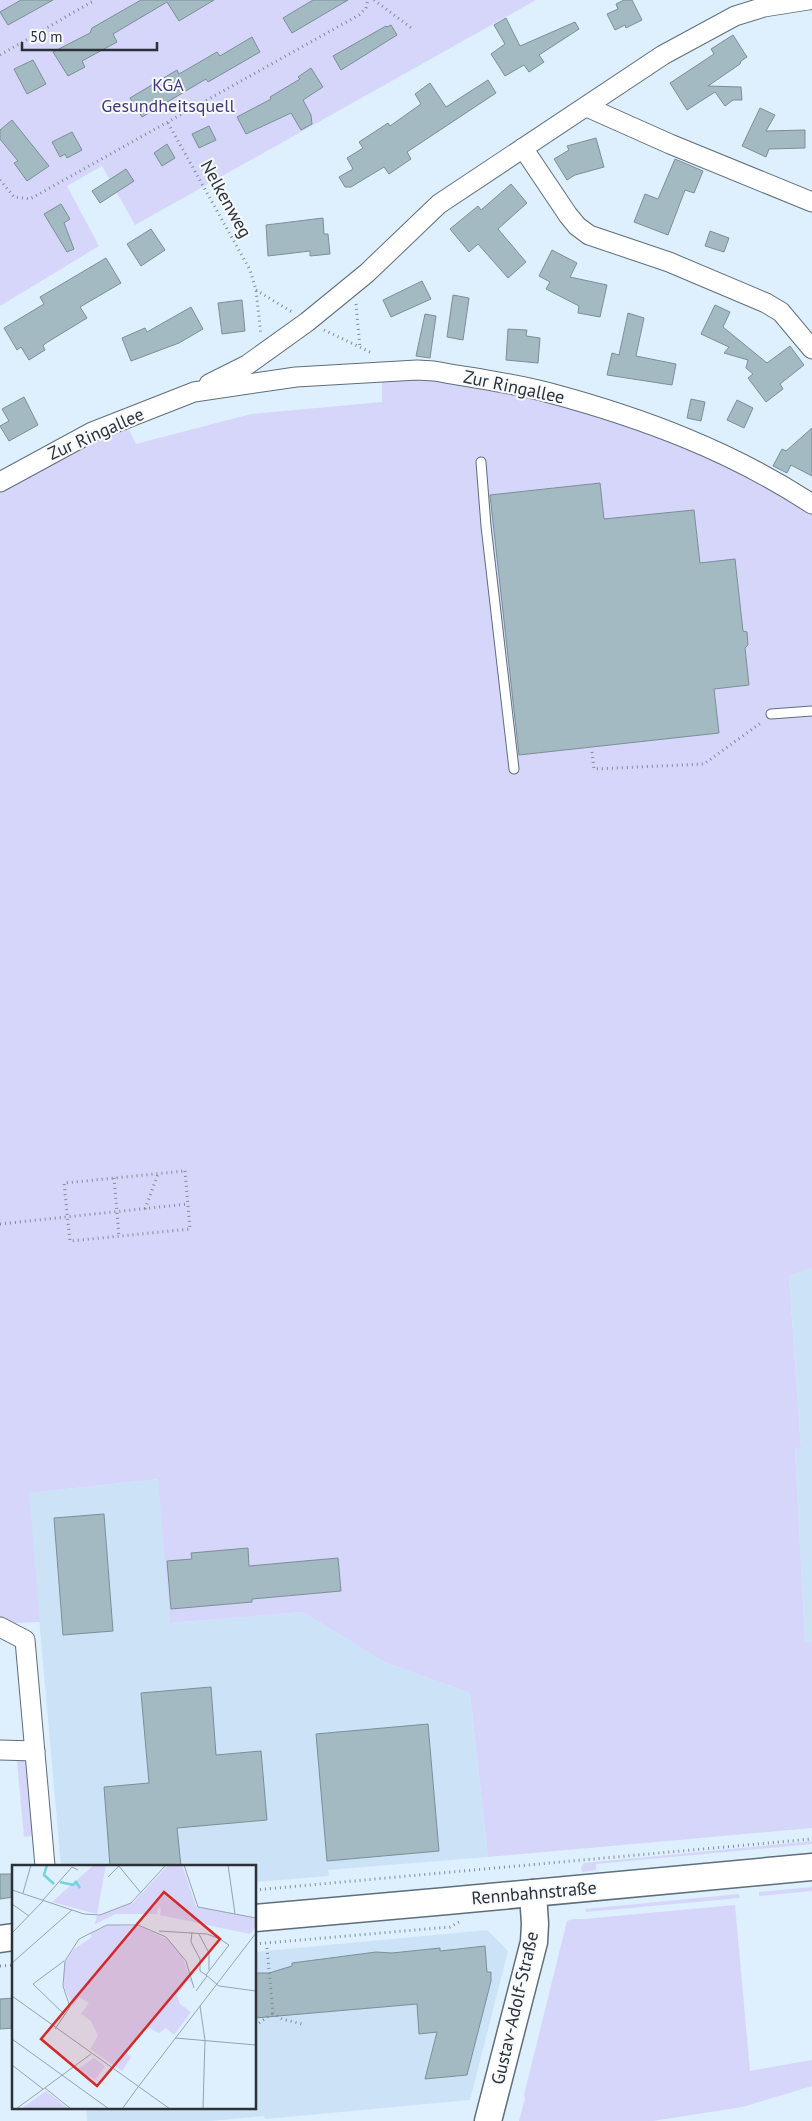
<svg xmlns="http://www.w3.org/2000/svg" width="812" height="2121" font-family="'PT Sans',sans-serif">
	<rect width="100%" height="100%" fill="#deeffe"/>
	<g fill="#cce3f7">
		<path d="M 812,1268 L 812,1642 L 805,1642 L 795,1449 L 801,1448 L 789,1276 Z"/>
		<path d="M 159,1479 L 170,1623 L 303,1612 L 384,1662 L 470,1693 L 488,1857 L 328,1870 L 329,1876 L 255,1882 L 255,1866 L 61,1866 L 28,1493 Z"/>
		<path d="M 487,1930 L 508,1951 L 470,2100 L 265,2119 L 264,2116 L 210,2121 L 87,2121 L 86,2107 L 255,2107 L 255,1952 Z"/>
	</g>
	<g fill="#d5d6fa">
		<path d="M 0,0 L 536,0 L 135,225 L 102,166 L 67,186 L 99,246 L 0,306 Z"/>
		<path d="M 424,377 L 523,394 L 628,426 L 679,445 L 751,479 L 812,515 L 812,1268 L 789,1276 L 801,1448 L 795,1449 L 805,1642 L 812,1642 L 812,1828 L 488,1857 L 470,1693 L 384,1662 L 303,1612 L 170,1623 L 158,1479 L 29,1493 L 40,1622 L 14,1623 L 0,1617 L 0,488 L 126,424 L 136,444 L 251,414 L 382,402 L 382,378 Z"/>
		<path d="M 15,1756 L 27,1762 L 33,1836 L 24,1837 L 17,1761 L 12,1757 Z"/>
		<path d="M 812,1841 L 812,1844 L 596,1864 L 596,1870 L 582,1872 L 581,1867 L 584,1863 Z"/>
		<path d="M 812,1887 L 812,1891 L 759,1896 L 759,1892 Z"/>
		<path d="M 739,1894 L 740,1898 L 586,1912 L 585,1909 Z"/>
		<path d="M 735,1905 L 750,2071 L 812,2060 L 812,2086 L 742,2107 L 653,2121 L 519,2121 L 525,2098 L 524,2095 L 567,1921 L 573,1919 L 584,1919 Z"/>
	</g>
	<g fill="#a4bac3" stroke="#7a8f97">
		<path d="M 21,0 L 53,0 L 8,25 L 0,12 Z"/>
		<path d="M 141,0 L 214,0 L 179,21 L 167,2 L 113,34 L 117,42 L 82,61 L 85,67 L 68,76 L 53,52 L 90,33 L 92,28 Z"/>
		<path d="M 313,0 L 348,0 L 292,33 L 283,18 Z"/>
		<path d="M 624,0 L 632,0 L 642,20 L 626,28 L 625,25 L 615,30 L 607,14 L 618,9 L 616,4 Z"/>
		<path d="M 506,18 L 520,46 L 575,22 L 579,29 L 539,55 L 544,62 L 529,72 L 524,65 L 505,76 L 491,54 L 505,44 L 494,25 Z"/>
		<path d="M 391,25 L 397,35 L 341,70 L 333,56 L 386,26 L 387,27 Z"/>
		<path d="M 733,35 L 747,57 L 741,61 L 740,64 L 708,86 L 741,87 L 742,100 L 733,100 L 725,106 L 715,92 L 687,110 L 670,83 L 714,54 L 711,49 Z"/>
		<path d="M 252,37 L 260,52 L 208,82 L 206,79 L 142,117 L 130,98 L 135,95 L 177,70 L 179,74 L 217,52 L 220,56 Z"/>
		<path d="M 33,60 L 46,84 L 27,94 L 14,69 Z"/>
		<path d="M 311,68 L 323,87 L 303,100 L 311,115 L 312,124 L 301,130 L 291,113 L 246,134 L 237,117 L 271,99 L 270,97 L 300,79 L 298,77 Z"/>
		<path d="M 488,80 L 496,93 L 407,152 L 411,159 L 389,174 L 384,167 L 351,187 L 345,187 L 339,177 L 353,169 L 347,158 L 363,148 L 359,142 L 388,123 L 390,126 L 421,104 L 415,94 L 430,83 L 446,107 Z"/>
		<path d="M 760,108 L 775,115 L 766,131 L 805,130 L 805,148 L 769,149 L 766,157 L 742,146 Z"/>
		<path d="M 12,120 L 49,166 L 27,181 L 14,163 L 18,161 L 0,139 L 0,130 Z"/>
		<path d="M 209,126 L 216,140 L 199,148 L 192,134 Z"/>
		<path d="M 72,132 L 82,150 L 67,158 L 65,154 L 60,157 L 52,142 Z"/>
		<path d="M 596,138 L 604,167 L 575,175 L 567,180 L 554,159 L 569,150 L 567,146 Z"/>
		<path d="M 167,144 L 175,158 L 162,166 L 154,153 Z"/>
		<path d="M 675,159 L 703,171 L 694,193 L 685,190 L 668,235 L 634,222 L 645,194 L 658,199 Z"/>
		<path d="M 126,169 L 134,181 L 100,203 L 92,191 Z"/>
		<path d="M 511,184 L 527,203 L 498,229 L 526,262 L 508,278 L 478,244 L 469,252 L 450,229 L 478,206 L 481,210 Z"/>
		<path d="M 61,204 L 70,219 L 64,223 L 74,249 L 67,252 L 44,214 Z"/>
		<path d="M 323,218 L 324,234 L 328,234 L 330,254 L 310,256 L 310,251 L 268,256 L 266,225 Z"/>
		<path d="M 151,229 L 165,250 L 141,266 L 127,244 Z"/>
		<path d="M 710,231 L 729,238 L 724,252 L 705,246 Z"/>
		<path d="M 552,250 L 577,263 L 570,277 L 607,285 L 600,317 L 578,313 L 579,306 L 546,289 L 550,282 L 539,276 Z"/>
		<path d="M 106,258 L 121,283 L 80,307 L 87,318 L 46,343 L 43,346 L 45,350 L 29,360 L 21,347 L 17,350 L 4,328 L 44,304 L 40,297 Z"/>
		<path d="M 422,281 L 431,299 L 391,317 L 383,300 Z"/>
		<path d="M 453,295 L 469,298 L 463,340 L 447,337 Z"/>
		<path d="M 242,300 L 245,331 L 222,334 L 218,303 Z"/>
		<path d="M 715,305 L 730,312 L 723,327 L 767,363 L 790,346 L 804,365 L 780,384 L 783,389 L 766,402 L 748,378 L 753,374 L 746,368 L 748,360 L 724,353 L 729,347 L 701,334 Z"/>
		<path d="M 191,307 L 203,329 L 179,343 L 131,361 L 122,338 L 145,328 L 147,332 Z"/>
		<path d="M 628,313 L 644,318 L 636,356 L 676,364 L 672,385 L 607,375 L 612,353 L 619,355 Z"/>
		<path d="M 425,314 L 436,316 L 430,358 L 416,356 Z"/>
		<path d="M 508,329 L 527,330 L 526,336 L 540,338 L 538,363 L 506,360 Z"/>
		<path d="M 24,397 L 38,425 L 9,441 L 0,426 L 9,421 L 2,409 Z"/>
		<path d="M 691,399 L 705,402 L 701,421 L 687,418 Z"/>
		<path d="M 737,400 L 753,408 L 744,428 L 727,420 Z"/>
		<path d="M 812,428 L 812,476 L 791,465 L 787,473 L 773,466 L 782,449 L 786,451 Z"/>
		<path d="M 600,483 L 604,519 L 694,510 L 700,563 L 735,559 L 743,631 L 747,632 L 748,645 L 745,648 L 749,685 L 714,689 L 719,733 L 519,755 L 490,495 Z"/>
		<path d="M 104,1514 L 113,1631 L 63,1635 L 54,1518 Z"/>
		<path d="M 248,1548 L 249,1566 L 338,1558 L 341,1591 L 252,1599 L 252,1602 L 171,1609 L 167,1561 L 192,1559 L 191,1553 Z"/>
		<path d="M 211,1687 L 216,1755 L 261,1751 L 267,1820 L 177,1828 L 181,1866 L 110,1866 L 104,1787 L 149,1783 L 141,1693 Z"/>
		<path d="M 428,1724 L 439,1851 L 327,1861 L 316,1734 Z"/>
		<path d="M 0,1874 L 14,1874 L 14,1897 L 0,1899 Z"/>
		<path d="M 485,1946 L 487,1972 L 491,1972 L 491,1981 L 467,2075 L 425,2079 L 437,2032 L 419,2034 L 417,2004 L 255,2018 L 255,1973 L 269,1973 L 292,1966 L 292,1963 L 376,1952 L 392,1953 L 440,1948 L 440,1951 Z"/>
		<path d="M 14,1998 L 14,2028 L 0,2029 L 0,1999 Z"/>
	</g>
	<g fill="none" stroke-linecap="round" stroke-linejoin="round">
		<defs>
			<g id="lane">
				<path d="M 481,462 L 486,526 L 514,769"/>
				<path d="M 771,714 L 812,711"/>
			</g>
			<g id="street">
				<path d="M 587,107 L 670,144 L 812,202"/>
				<path d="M 523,148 L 568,215 L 577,226 L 589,235 L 669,262 L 766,303 L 781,312 L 812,349"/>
				<path d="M 209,384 L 247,365 L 307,322 L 367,273 L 439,204 L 663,55 L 735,16 L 764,7 L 808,0"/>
				<path d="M 0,482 L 92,432 L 194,392 L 296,377 L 417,370 L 434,371 C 473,378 513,383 550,393 C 643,418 731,451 812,504"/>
				<path d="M 0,1627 L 25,1640 L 45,1866"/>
				<path d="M 0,1750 L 35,1751"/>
			</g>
			<g id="secondary">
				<path d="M 255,1918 L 447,1901 L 812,1867"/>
				<path d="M 0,1939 L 14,1937"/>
				<path d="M 488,2121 L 534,1942 L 535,1924 L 533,1893"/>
			</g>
		</defs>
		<use href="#lane" stroke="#5f6e7b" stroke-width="11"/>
		<use href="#street" stroke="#5f6e7b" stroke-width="21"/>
		<use href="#secondary" stroke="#5f6e7b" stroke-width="29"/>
		<g stroke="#818c96" stroke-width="3" stroke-dasharray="1 4" stroke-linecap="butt">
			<path d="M 374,0 L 414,30"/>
			<path d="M 0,55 L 95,0"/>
			<path d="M 168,123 L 250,270 L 256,290 L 261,335"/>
			<path d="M 0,180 L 14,197 L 30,199 L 359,15 L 366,8 L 368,0"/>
			<path d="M 256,290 L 292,312"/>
			<path d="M 356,304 L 360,348"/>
			<path d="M 324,330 L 372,353"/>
			<path d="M 592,752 L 594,769 L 704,764 L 762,722"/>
			<path d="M 185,1171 L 190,1229 L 70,1241 L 64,1183 Z"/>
			<path d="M 114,1178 L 119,1236"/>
			<path d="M 145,1209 L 158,1174"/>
			<path d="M 0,1224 L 188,1204"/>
			<path d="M 255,1890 L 812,1839"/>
			<path d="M 255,1944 L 438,1928 L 450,1927 L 459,1922"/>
			<path d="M 267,1948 L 273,2013 L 282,2019 L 302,2024"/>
			<path d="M 0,1966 L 14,1965"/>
			<path d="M 255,2026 L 273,2013"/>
		</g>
		<use href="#lane" stroke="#fff" stroke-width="9"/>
		<use href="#street" stroke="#fff" stroke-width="19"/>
		<use href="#secondary" stroke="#fff" stroke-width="26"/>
	</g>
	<g text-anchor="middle" stroke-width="4" stroke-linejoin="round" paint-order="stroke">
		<g font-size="18" fill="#413785" stroke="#f7fafd">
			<text x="168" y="91">KGA<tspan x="168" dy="21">Gesundheitsquell</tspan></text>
		</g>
		<g font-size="18" fill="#2b3137" stroke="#f7fafd">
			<text transform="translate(226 199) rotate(61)" y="6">Nelkenweg</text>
			<text transform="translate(514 387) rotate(12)" y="6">Zur Ringallee</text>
			<text transform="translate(96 434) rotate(-24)" y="6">Zur Ringallee</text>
			<text transform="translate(534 1893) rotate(-5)" y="6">Rennbahnstraße</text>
			<text transform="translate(515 2008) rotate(-77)" y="6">Gustav-Adolf-Straße</text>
		</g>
	</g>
	<g transform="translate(12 1865)">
		<rect width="244" height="244" fill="#deeffe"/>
		<path d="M 82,0 L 94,0 L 85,49 L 40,37 ZM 156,0 L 170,0 L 184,41 L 244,53 L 244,61 L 238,69 L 148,50 L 149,44 L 146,43 L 145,49 L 104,49 L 83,59 L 85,51 L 122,37 ZM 97,60 L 129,62 L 157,75 L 171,93 L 180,118 L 176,115 L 165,130 L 168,139 L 179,147 L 162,170 L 154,163 L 147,168 L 133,161 L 113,187 L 119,192 L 110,206 L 78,184 L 86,171 L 79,156 L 69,149 L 77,138 L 67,132 L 61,141 L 52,122 L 52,99 L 62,84 L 80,72 L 78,68 ZM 82,193 L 93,201 L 84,214 L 98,222 L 64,205 ZM 34,226 L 57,244 L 9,244 Z" fill="#d5d6fa"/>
		<path fill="none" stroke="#6fd4de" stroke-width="2.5" d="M 35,0 L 32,10 L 42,19M 48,17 L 61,20 L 64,17 L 68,23"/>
		<path fill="none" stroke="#96a3ae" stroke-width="1" d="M 106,0 L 129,28M 172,0 L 186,42 L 244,53M 216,0 L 223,49M 96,12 L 108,0M 0,25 L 72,49 L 88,50 L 119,38 L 154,0M 11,28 L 19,0M 31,35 L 60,2 L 66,5M 0,39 L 17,51M 147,66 L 195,69 L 208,74 L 217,80 L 194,110 L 207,121 L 244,126M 180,67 L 179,77 L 188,94 L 188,106 L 194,110M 0,68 L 32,35M 187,69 L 197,88 L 197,105M 52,96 L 21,119 L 53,150M 0,98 L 60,45M 184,126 L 195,111M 0,131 L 158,244M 188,141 L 193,175 L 191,244M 43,164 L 58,142 L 51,121 L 53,96 L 67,74 L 95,60 L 126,60 L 154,72 L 174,96 L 182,123M 163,173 L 244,180M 0,174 L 97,244M 0,200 L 31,224M 126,222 L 244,68M 33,223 L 59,244M 4,244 L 79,189M 110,244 L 126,222"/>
		<path fill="#d62828" fill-opacity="0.15" stroke="#d62828" stroke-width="2.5" d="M 152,27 L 208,74 L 85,221 L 29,174 Z"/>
		<rect width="244" height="244" fill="none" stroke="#2b3137" stroke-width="2.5"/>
	</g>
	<path d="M22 42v8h135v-8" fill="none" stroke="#2b3137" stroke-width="2.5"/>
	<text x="30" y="42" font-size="15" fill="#2b3137" stroke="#f7fafd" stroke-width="4" paint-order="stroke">50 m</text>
</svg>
